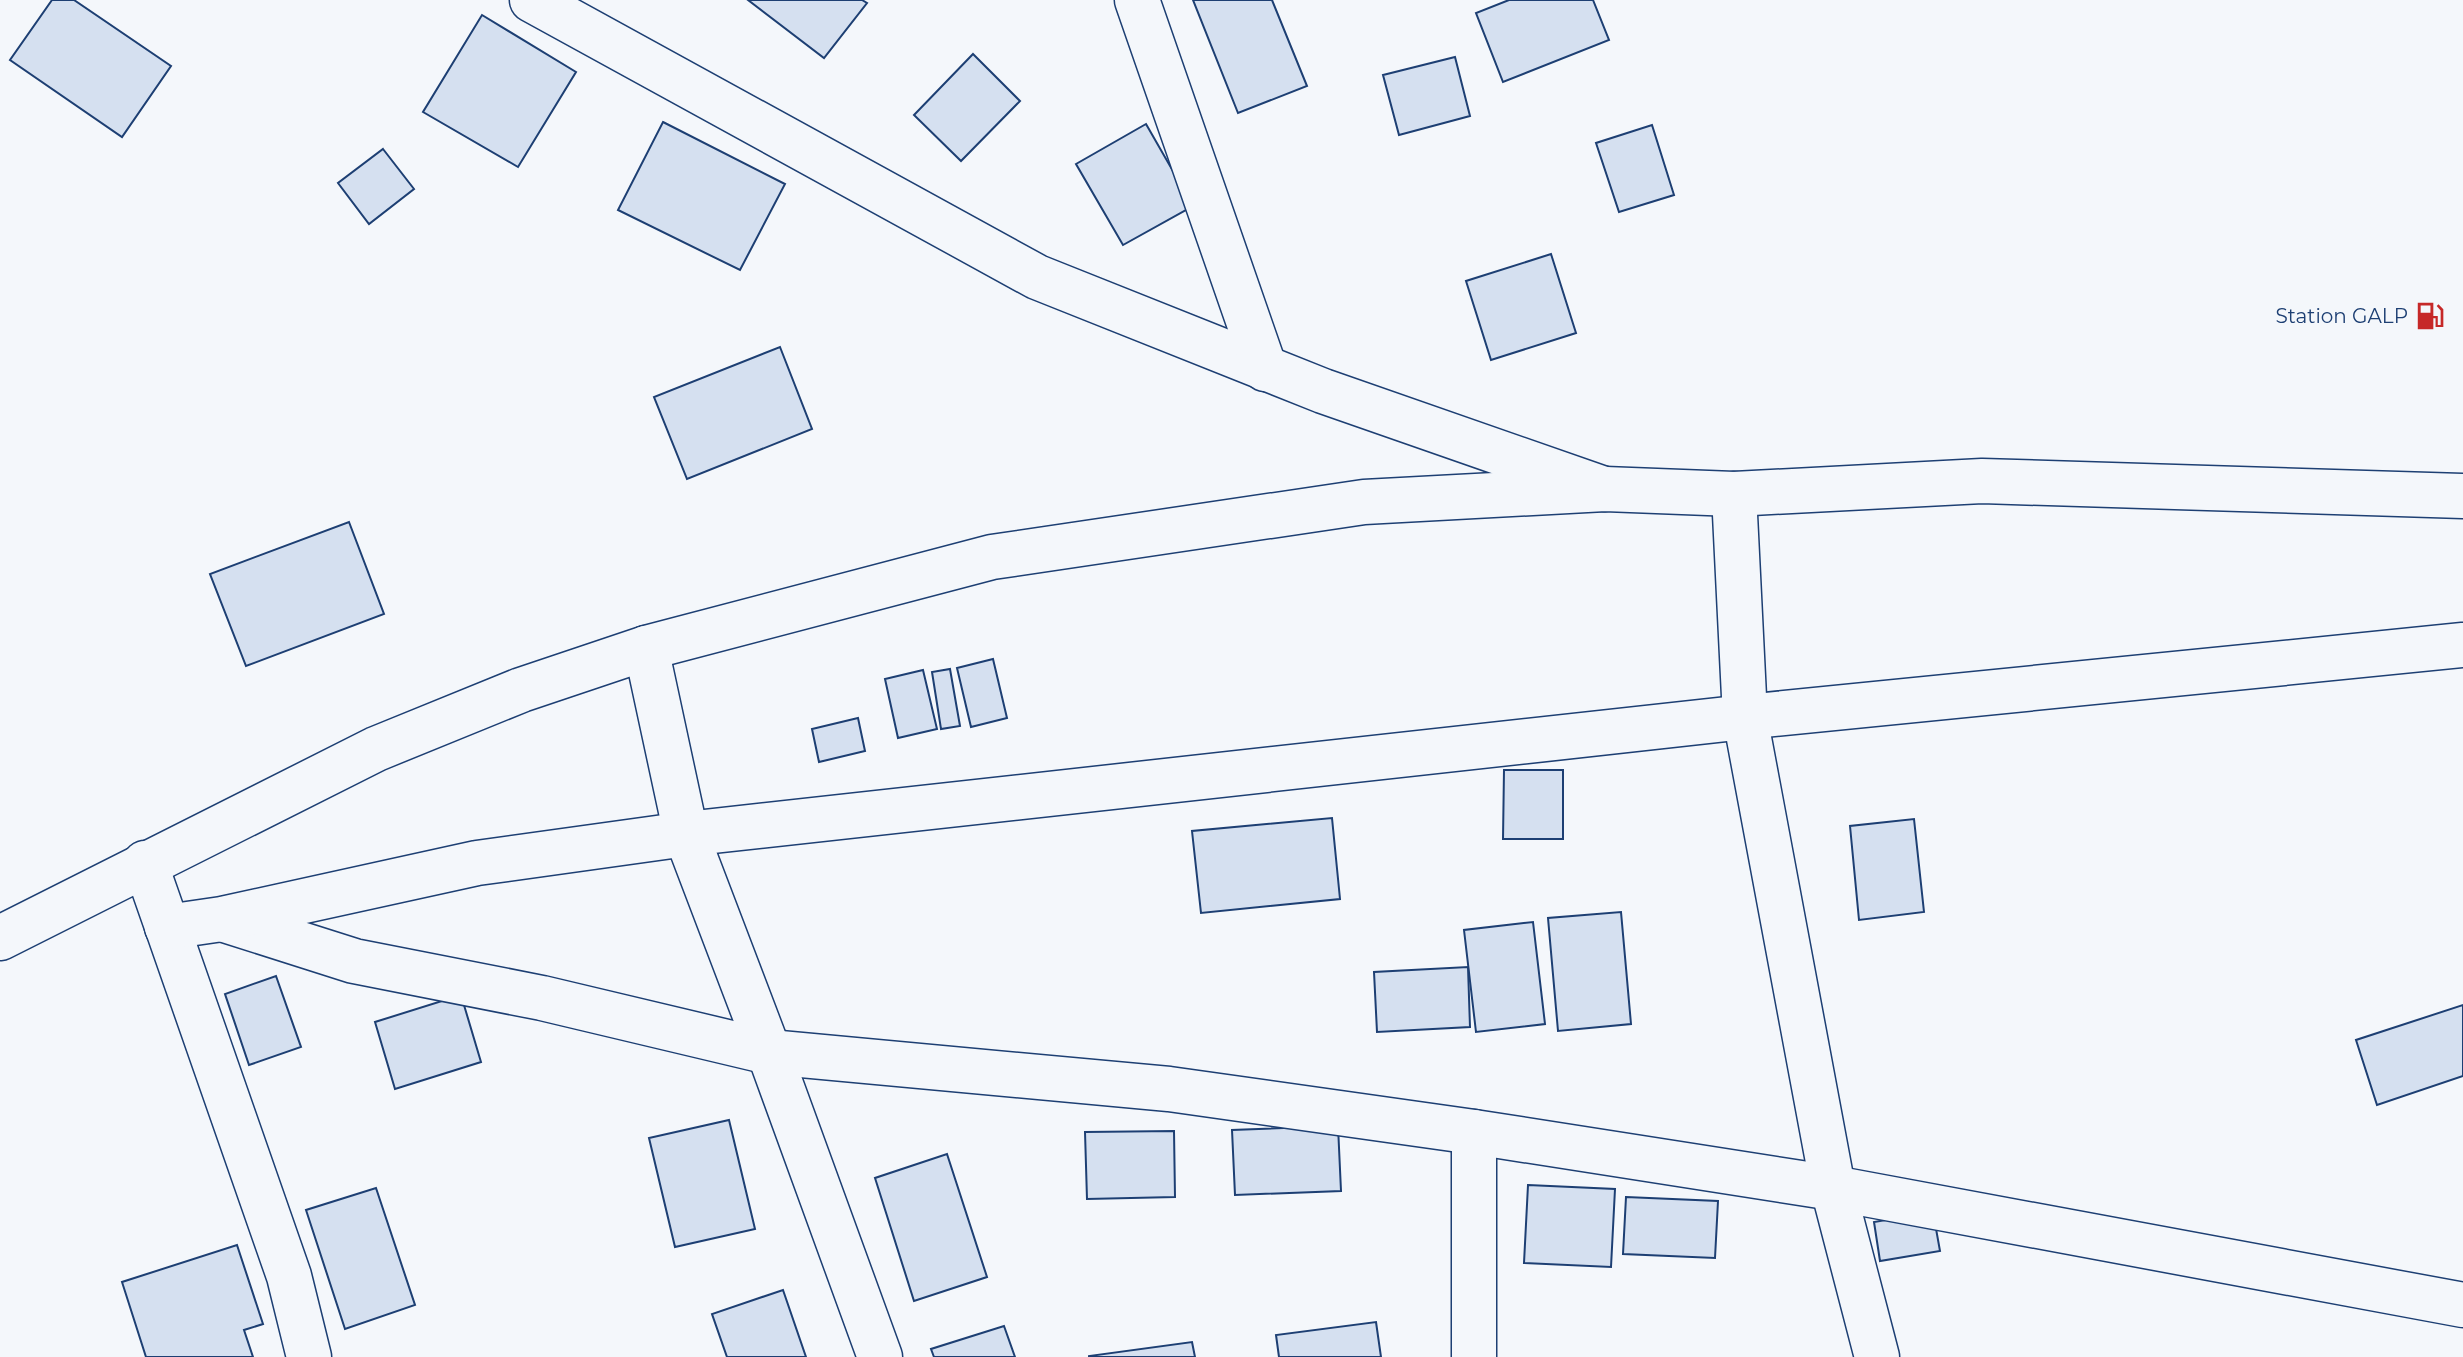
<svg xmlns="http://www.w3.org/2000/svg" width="2463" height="1357" font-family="Montserrat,sans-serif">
	<rect width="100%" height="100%" fill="#f4f7fb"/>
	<g fill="#d5e0f0" stroke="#1d3f73" stroke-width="2">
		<path d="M 52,0 L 74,0 L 171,66 L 122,137 L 10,60 Z"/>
		<path d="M 748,0 L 862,0 L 867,3 L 824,58 Z"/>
		<path d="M 1193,0 L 1272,0 L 1307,86 L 1238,113 Z"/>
		<path d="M 1509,0 L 1593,0 L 1609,40 L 1503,82 L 1476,13 Z"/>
		<path d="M 482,15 L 576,72 L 518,167 L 423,112 Z"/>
		<path d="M 973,54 L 1020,101 L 961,161 L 914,115 Z"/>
		<path d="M 1455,57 L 1470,116 L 1399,135 L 1383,75 Z"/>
		<path d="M 663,122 L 785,184 L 740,270 L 618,210 Z"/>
		<path d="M 1146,124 L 1193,206 L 1123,245 L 1076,164 Z"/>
		<path d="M 1652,125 L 1674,195 L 1619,212 L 1596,143 Z"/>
		<path d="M 383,149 L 414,189 L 369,224 L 338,183 Z"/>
		<path d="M 1551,254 L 1576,333 L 1491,360 L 1466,281 Z"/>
		<path d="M 780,347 L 812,429 L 687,479 L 654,397 Z"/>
		<path d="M 349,522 L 384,614 L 246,666 L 210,574 Z"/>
		<path d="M 993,659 L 1007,718 L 971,727 L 957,668 Z"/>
		<path d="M 950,669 L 960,726 L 941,729 L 932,672 Z"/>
		<path d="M 923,670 L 937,729 L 898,738 L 885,679 Z"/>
		<path d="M 858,718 L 865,751 L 819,762 L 812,729 Z"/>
		<path d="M 1504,770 L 1563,770 L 1563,839 L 1503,839 Z"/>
		<path d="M 1332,818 L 1340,899 L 1201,913 L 1192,831 Z"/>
		<path d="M 1914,819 L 1924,912 L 1859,920 L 1850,826 Z"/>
		<path d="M 1621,912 L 1631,1024 L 1558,1031 L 1548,918 Z"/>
		<path d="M 1533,922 L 1545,1024 L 1476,1032 L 1464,930 Z"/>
		<path d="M 1468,967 L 1470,1027 L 1377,1032 L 1374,972 Z"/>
		<path d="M 276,976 L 301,1047 L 249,1065 L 225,994 Z"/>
		<path d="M 461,995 L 481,1062 L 395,1089 L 375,1022 Z"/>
		<path d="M 2463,1005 L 2463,1076 L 2377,1105 L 2356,1040 Z"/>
		<path d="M 729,1120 L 755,1229 L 675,1247 L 649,1138 Z"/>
		<path d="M 1338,1126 L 1341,1191 L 1235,1195 L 1232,1130 Z"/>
		<path d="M 1174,1131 L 1175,1197 L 1087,1199 L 1085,1132 Z"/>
		<path d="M 947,1154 L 987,1277 L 914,1301 L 875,1178 Z"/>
		<path d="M 1528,1185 L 1615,1189 L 1611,1267 L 1524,1263 Z"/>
		<path d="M 376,1188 L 415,1305 L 345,1329 L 306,1210 Z"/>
		<path d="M 1626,1197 L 1718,1201 L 1715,1258 L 1623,1254 Z"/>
		<path d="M 1933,1212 L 1940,1251 L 1880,1261 L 1874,1222 Z"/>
		<path d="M 237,1245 L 263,1324 L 244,1330 L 253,1357 L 146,1357 L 122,1282 Z"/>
		<path d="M 783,1290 L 806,1357 L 727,1357 L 712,1314 Z"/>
		<path d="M 1376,1322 L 1381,1357 L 1279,1357 L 1276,1335 Z"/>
		<path d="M 1004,1326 L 1015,1357 L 934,1357 L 931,1349 Z"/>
		<path d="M 1192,1342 L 1195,1357 L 1089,1357 L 1089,1356 Z"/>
	</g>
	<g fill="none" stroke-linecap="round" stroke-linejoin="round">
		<defs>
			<g id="minor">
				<path d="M 532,0 L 1037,277 L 1323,391 L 1604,489"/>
				<path d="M 1137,0 L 1265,369"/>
				<path d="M 1734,494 L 1745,717 L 1833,1188 L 1877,1357"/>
				<path d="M 646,648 L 686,834 L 769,1052 L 880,1357"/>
				<path d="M 145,863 L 289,1276 L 309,1357"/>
				<path d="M 225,920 L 354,961 L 542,998 L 769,1052 L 1169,1089 L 1474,1132 L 1833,1188 L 2463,1305"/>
				<path d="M 167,927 L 222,919 L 477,863 L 686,834 L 1745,717 L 2463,645"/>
				<path d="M 1474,1132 L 1474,1357"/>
			</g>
			<path id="major" d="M 0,938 L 376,749 L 521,690 L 646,648 L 992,557 L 1364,502 L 1605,489 L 1734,494 L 1982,481 L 2463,496"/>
		</defs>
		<use href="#minor" stroke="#1d3f73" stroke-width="47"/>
		<use href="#major" stroke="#1d3f73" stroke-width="47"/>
		<use href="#minor" stroke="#f4f7fb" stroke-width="44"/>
		<use href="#major" stroke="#f4f7fb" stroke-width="44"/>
	</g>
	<defs>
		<symbol id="fuel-bare" viewBox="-9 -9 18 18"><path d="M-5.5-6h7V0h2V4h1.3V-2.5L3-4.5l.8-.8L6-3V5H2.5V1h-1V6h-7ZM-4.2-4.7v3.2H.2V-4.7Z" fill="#c62828" stroke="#f4f7fb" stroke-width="2.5" paint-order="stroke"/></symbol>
	</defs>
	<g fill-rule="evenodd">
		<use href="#fuel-bare" x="2410" y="296" width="40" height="40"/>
	</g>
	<g text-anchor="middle" stroke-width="6" stroke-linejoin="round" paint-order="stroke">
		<g font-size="20" fill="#1d3f73" stroke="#f4f7fb" text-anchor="end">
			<text x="2408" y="323">Station GALP</text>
		</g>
	</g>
</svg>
